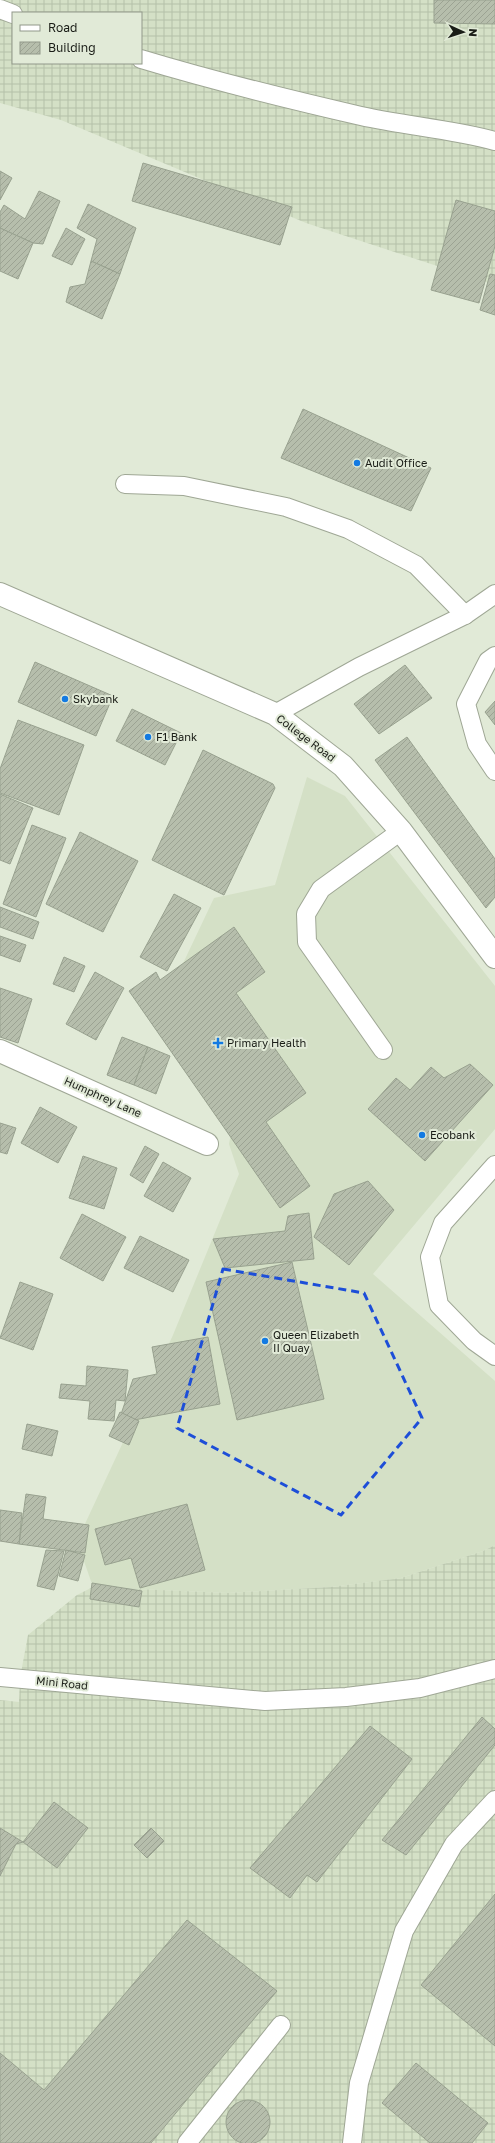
<svg xmlns="http://www.w3.org/2000/svg" width="495" height="2143" font-family="'Golos Text',sans-serif">
	<defs>
		<pattern id="industrial-grid" width="8" height="8" patternUnits="userSpaceOnUse"><rect width="8" height="8" fill="#d4e0c6"/><path d="M0 4h8M4 0v8" fill="none" stroke="#b5c0a9"/></pattern>
		<pattern id="building-hatch" width="6" height="6" patternUnits="userSpaceOnUse"><rect width="6" height="6" fill="#b6beac"/><path d="M-1 1l2-2M0 6l6-6M5 7l2-2" fill="none" stroke="#9ca393"/></pattern>
	</defs>
	<rect width="100%" height="100%" fill="#e1ead7"/>
	<path fill="#d4e0c6" d="M 307,777 L 345,796 L 495,986 L 495,1129 L 373,1274 L 495,1381 L 495,1545 L 483,1551 L 401,1578 L 330,1587 L 228,1593 L 93,1587 L 77,1541 L 173,1335 L 239,1174 L 229,1144 L 233,1121 L 159,1014 L 214,898 L 275,885 Z"/>
	<g fill="url(#industrial-grid)" fill-rule="evenodd">
		<path d="M 0,0 L 495,0 L 495,285 L 306,223 L 61,120 L 0,103 ZM 13,13 L 141,13 L 141,63 L 13,63 Z"/>
		<path d="M 495,1545 L 495,2143 L 0,2143 L 0,1700 L 19,1702 L 20,1678 L 28,1635 L 77,1595 L 93,1587 L 228,1593 L 330,1587 L 401,1578 L 483,1551 Z"/>
	</g>
	<g fill="url(#building-hatch)" stroke="#98a18f">
		<path d="M 434,0 L 495,0 L 495,24 L 434,23 Z"/>
		<path d="M 143,163 L 292,207 L 280,245 L 132,201 Z"/>
		<path d="M 0,171 L 12,178 L 0,200 Z"/>
		<path d="M 39,191 L 60,201 L 43,244 L 33,243 L 0,228 L 0,212 L 4,205 L 25,219 Z"/>
		<path d="M 456,200 L 495,211 L 495,246 L 479,303 L 431,290 Z"/>
		<path d="M 88,204 L 136,228 L 120,274 L 91,261 L 97,239 L 77,228 Z"/>
		<path d="M 0,228 L 33,243 L 18,279 L 0,271 Z"/>
		<path d="M 66,228 L 85,239 L 72,265 L 52,256 Z"/>
		<path d="M 91,261 L 120,274 L 102,319 L 66,302 L 70,287 L 85,284 Z"/>
		<path d="M 490,274 L 495,275 L 495,315 L 480,310 Z"/>
		<path d="M 303,409 L 431,468 L 411,511 L 281,458 Z"/>
		<path d="M 35,662 L 113,696 L 96,736 L 18,702 Z"/>
		<path d="M 405,665 L 432,698 L 379,734 L 354,704 Z"/>
		<path d="M 495,701 L 495,725 L 485,712 Z"/>
		<path d="M 132,709 L 181,733 L 165,765 L 116,741 Z"/>
		<path d="M 18,720 L 84,745 L 59,815 L 0,793 L 0,769 Z"/>
		<path d="M 407,737 L 495,859 L 495,897 L 486,908 L 375,760 Z"/>
		<path d="M 203,750 L 273,784 L 275,788 L 224,895 L 152,860 Z"/>
		<path d="M 0,794 L 33,808 L 10,864 L 0,860 Z"/>
		<path d="M 32,825 L 66,838 L 36,917 L 3,904 Z"/>
		<path d="M 80,832 L 138,861 L 103,932 L 46,904 Z"/>
		<path d="M 174,894 L 201,908 L 167,971 L 140,957 Z"/>
		<path d="M 0,907 L 39,922 L 33,939 L 0,927 Z"/>
		<path d="M 234,927 L 265,972 L 236,993 L 306,1093 L 266,1122 L 310,1186 L 280,1208 L 129,991 L 156,972 L 160,980 Z"/>
		<path d="M 0,936 L 26,945 L 20,962 L 0,955 Z"/>
		<path d="M 64,957 L 85,966 L 74,992 L 53,984 Z"/>
		<path d="M 95,972 L 124,988 L 96,1040 L 66,1024 Z"/>
		<path d="M 0,988 L 32,999 L 18,1043 L 0,1037 Z"/>
		<path d="M 122,1037 L 148,1047 L 134,1085 L 107,1075 Z"/>
		<path d="M 148,1047 L 170,1056 L 156,1094 L 134,1085 Z"/>
		<path d="M 470,1064 L 493,1085 L 425,1161 L 368,1109 L 396,1078 L 410,1090 L 431,1067 L 444,1078 Z"/>
		<path d="M 40,1107 L 77,1127 L 58,1163 L 21,1143 Z"/>
		<path d="M 0,1123 L 16,1128 L 7,1154 L 0,1152 Z"/>
		<path d="M 145,1146 L 159,1154 L 143,1183 L 130,1175 Z"/>
		<path d="M 83,1156 L 117,1168 L 104,1209 L 69,1198 Z"/>
		<path d="M 163,1162 L 191,1178 L 173,1212 L 144,1196 Z"/>
		<path d="M 368,1181 L 394,1210 L 349,1265 L 314,1237 L 334,1194 Z"/>
		<path d="M 309,1213 L 314,1259 L 225,1268 L 213,1239 L 285,1231 L 288,1216 Z"/>
		<path d="M 82,1214 L 126,1237 L 103,1281 L 60,1258 Z"/>
		<path d="M 140,1236 L 189,1260 L 173,1292 L 124,1268 Z"/>
		<path d="M 292,1262 L 324,1399 L 237,1420 L 206,1282 Z"/>
		<path d="M 20,1282 L 53,1294 L 33,1350 L 0,1338 Z"/>
		<path d="M 208,1337 L 220,1404 L 118,1423 L 133,1379 L 157,1374 L 152,1347 Z"/>
		<path d="M 87,1366 L 128,1370 L 125,1401 L 116,1400 L 114,1421 L 88,1419 L 90,1401 L 59,1398 L 61,1384 L 86,1386 Z"/>
		<path d="M 120,1412 L 139,1421 L 129,1445 L 109,1436 Z"/>
		<path d="M 27,1424 L 58,1431 L 52,1456 L 22,1449 Z"/>
		<path d="M 26,1494 L 46,1497 L 43,1519 L 89,1525 L 85,1553 L 19,1544 Z"/>
		<path d="M 187,1504 L 205,1570 L 140,1588 L 131,1558 L 105,1565 L 95,1529 Z"/>
		<path d="M 0,1510 L 22,1513 L 19,1544 L 0,1541 Z"/>
		<path d="M 46,1550 L 64,1551 L 54,1590 L 37,1586 Z"/>
		<path d="M 66,1550 L 85,1555 L 78,1581 L 59,1576 Z"/>
		<path d="M 92,1583 L 142,1591 L 139,1607 L 90,1599 Z"/>
		<path d="M 482,1717 L 495,1729 L 495,1745 L 406,1855 L 382,1840 Z"/>
		<path d="M 370,1726 L 412,1759 L 317,1882 L 307,1875 L 290,1898 L 250,1868 Z"/>
		<path d="M 54,1802 L 88,1828 L 57,1868 L 23,1842 Z"/>
		<path d="M 0,1828 L 23,1842 L 16,1844 L 0,1876 Z"/>
		<path d="M 151,1828 L 164,1841 L 147,1858 L 134,1845 Z"/>
		<path d="M 495,1894 L 495,2046 L 421,1985 Z"/>
		<path d="M 187,1920 L 277,1991 L 151,2143 L 0,2143 L 0,2053 L 44,2090 Z"/>
		<path d="M 416,2063 L 488,2123 L 472,2143 L 430,2143 L 382,2103 Z"/>
		<circle cx="248" cy="2122" r="22"/>
	</g>
	<g fill="none" stroke-linecap="round" stroke-linejoin="round">
		<defs>
			<g id="service">
				<path d="M 0,9 L 13,14"/>
				<path d="M 141,59 C 214,81 287,99 361,116 C 406,126 451,129 495,141"/>
				<path d="M 125,484 L 184,486 L 286,507 L 348,529 L 416,565 L 465,615"/>
				<path d="M 495,656 L 488,661 L 466,704 L 477,744 L 495,771"/>
				<path d="M 275,714 L 359,667 L 465,615 L 495,594"/>
				<path d="M 383,1050 L 307,942 L 306,914 L 321,889 L 401,831"/>
				<path d="M 495,1165 L 443,1223 L 430,1257 L 439,1305 L 474,1341 L 495,1356"/>
				<path d="M 0,1677 L 265,1701 L 346,1697 L 420,1688 L 495,1669"/>
				<path d="M 187,2143 L 281,2025"/>
				<path d="M 352,2143 L 359,2083 L 404,1931 L 454,1844 L 495,1800"/>
			</g>
			<g id="minor">
				<path d="M 0,594 L 275,714 L 343,766 L 401,831 L 495,957"/>
				<path d="M 0,1051 L 207,1144"/>
			</g>
		</defs>
		<use href="#service" stroke="#9fa795" stroke-width="20"/>
		<use href="#minor" stroke="#9fa795" stroke-width="24"/>
		<use href="#service" stroke="#fff" stroke-width="18"/>
		<use href="#minor" stroke="#fff" stroke-width="22"/>
	</g>
	<path fill="none" stroke="#1d4ed8" stroke-width="3" stroke-dasharray="8 5" stroke-linejoin="round" d="M 223,1269 L 364,1293 L 422,1418 L 341,1515 L 177,1428 Z"/>
	<g fill="#137ae2" stroke="#e1ead7" stroke-width="1.5">
		<circle cx="357" cy="463" r="4"/>
		<circle cx="65" cy="699" r="4"/>
		<circle cx="148" cy="737" r="4"/>
		<path d="M216 1037h4v4h4v4h-4v4h-4v-4h-4v-4h4z"/>
		<circle cx="422" cy="1135" r="4"/>
		<circle cx="265" cy="1341" r="4"/>
	</g>
	<g text-anchor="middle" stroke-width="4" stroke-linejoin="round" paint-order="stroke">
		<g font-size="11" fill="#1a1d17" stroke="#e1ead7" text-anchor="start">
			<text x="365" y="467">Audit Office</text>
			<text x="73" y="703">Skybank</text>
			<text x="156" y="741">F1 Bank</text>
			<text x="227" y="1047">Primary Health</text>
			<text x="430" y="1139">Ecobank</text>
			<text x="273" y="1339">Queen Elizabeth<tspan x="273" dy="13">II Quay</tspan></text>
		</g>
		<g font-size="11" fill="#1a1d17" stroke="#e1ead7">
			<text transform="translate(306 738) rotate(37)" y="4">College Road</text>
			<text transform="translate(103 1097) rotate(24)" y="4">Humphrey Lane</text>
			<text transform="translate(62 1683) rotate(6)" y="4">Mini Road</text>
		</g>
	</g>
	<rect x="12" y="12" width="130" height="52" fill="#e1ead7" stroke="#91988a"/>
	<rect x="20" y="25" width="20" height="6" fill="#ffffff" stroke="#91988a"/>
	<text x="48" y="32" font-size="12" fill="#1a1d17">Road</text>
	<rect x="20" y="42" width="20" height="12" fill="url(#building-hatch)" stroke="#91988a"/>
	<text x="48" y="52" font-size="12" fill="#1a1d17">Building</text>
	<g transform="translate(463 32) rotate(93)" stroke="#e1ead7" stroke-width="3" paint-order="stroke">
	<path d="M0-3L7 15L0 10L-7 15Z" fill="#1a1d17"/>
	<text y="-6" font-size="11" font-weight="bold" text-anchor="middle" fill="#1a1d17">N</text>
	</g>
</svg>
